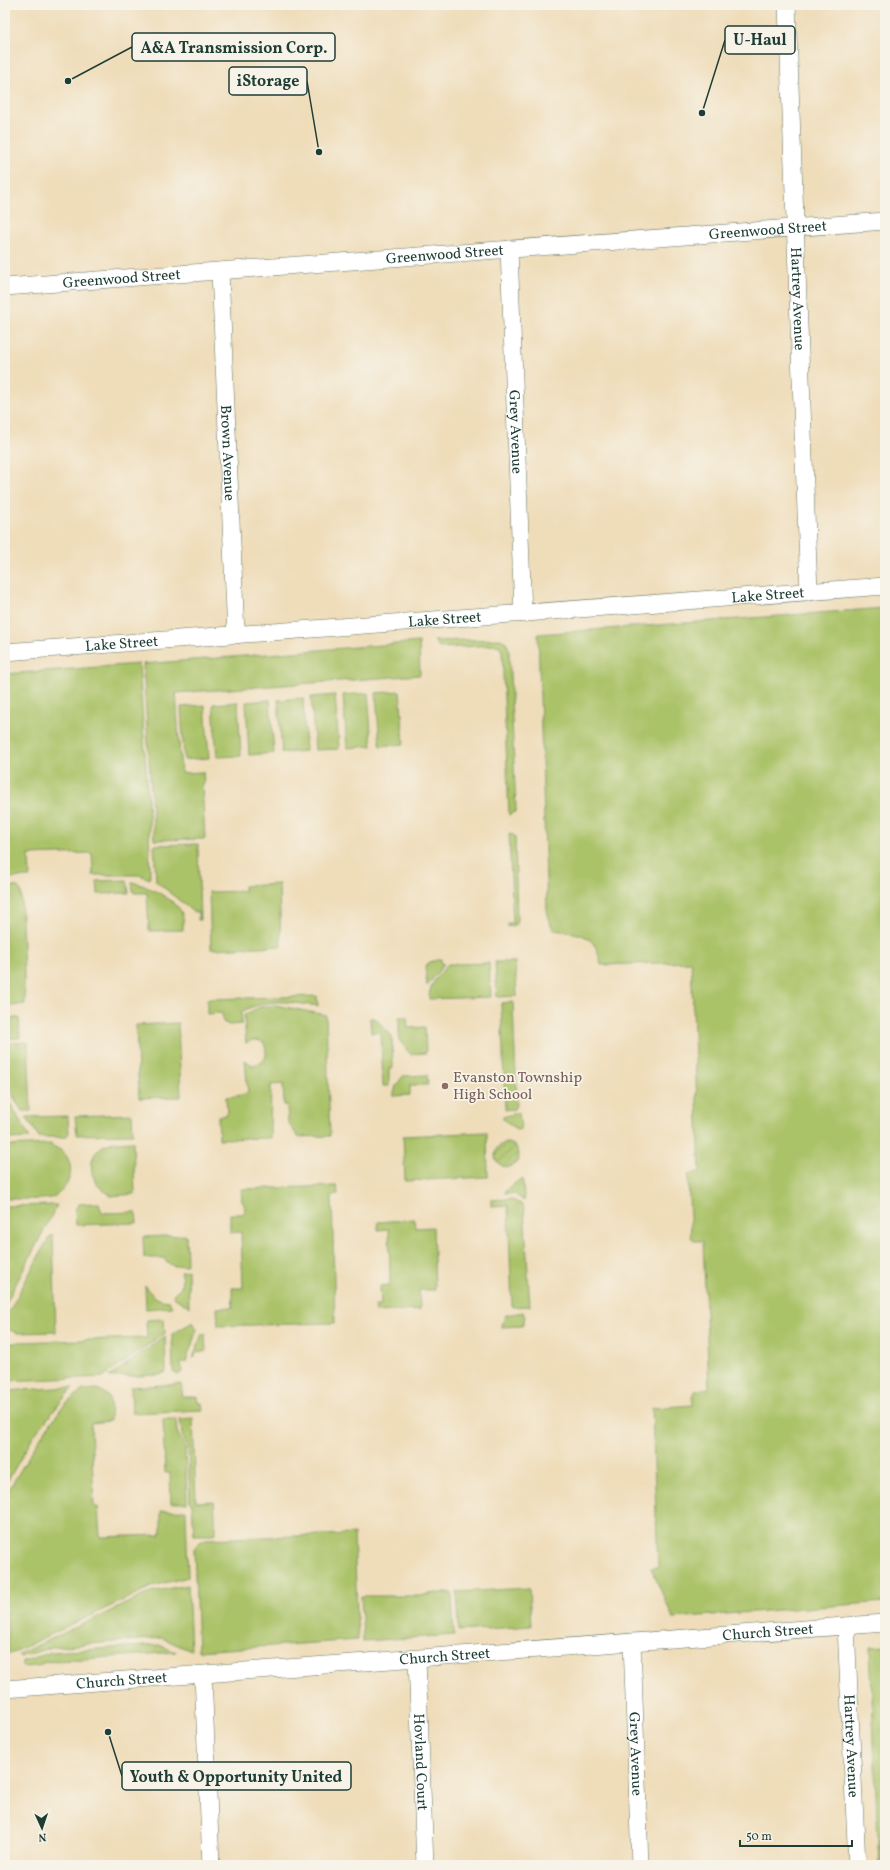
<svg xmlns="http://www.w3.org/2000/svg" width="890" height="1870" font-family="Vollkorn,serif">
	<defs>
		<pattern id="garden-furrows" width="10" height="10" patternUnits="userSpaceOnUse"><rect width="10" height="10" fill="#aac268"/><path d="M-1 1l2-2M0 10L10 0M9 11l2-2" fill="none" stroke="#8a9f56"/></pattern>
	</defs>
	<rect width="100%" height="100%" fill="#f7f3e8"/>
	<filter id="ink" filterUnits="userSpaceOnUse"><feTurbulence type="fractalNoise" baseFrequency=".025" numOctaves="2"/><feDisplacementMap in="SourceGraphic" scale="8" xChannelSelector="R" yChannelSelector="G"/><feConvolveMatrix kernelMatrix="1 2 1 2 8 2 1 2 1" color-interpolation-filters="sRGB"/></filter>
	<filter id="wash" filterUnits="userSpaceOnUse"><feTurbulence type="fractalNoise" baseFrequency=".012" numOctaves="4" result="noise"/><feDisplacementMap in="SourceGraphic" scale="16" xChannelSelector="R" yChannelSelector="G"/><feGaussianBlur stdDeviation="0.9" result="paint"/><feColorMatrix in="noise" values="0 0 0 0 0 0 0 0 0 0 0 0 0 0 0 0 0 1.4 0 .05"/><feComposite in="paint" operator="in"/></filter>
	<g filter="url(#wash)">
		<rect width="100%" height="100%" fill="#efddba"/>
		<g fill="#aac268" stroke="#64804e">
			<path d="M 885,608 L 885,1602 L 673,1618 L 651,1568 L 658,1567 L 652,1408 L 693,1405 L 693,1396 L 696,1390 L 709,1388 L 703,1241 L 694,1241 L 691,1237 L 688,1176 L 690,1173 L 700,1172 L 691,962 L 601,965 C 596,933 581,934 554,930 L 551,925 L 547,911 L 538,634 Z"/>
			<path d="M 500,639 L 506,642 L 509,649 L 516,811 L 509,815 L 502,651 L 499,645 L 440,648 L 434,641 Z"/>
			<path d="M 419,642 L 420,675 L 176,693 L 181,773 L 203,772 L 204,784 L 202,784 L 205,839 L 154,840 L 143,664 Z"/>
			<path d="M 139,664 L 149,814 L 150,879 L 140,875 L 93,875 L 92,853 L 29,855 L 30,877 L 5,878 L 5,674 Z"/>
			<path d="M 400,691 L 404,744 L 380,746 L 376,693 Z"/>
			<path d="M 368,693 L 372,746 L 347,748 L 343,695 Z"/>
			<path d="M 335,695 L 339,749 L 315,750 L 311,697 Z"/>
			<path d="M 303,698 L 306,751 L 282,753 L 278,700 Z"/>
			<path d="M 270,700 L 274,753 L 249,755 L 246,702 Z"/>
			<path d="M 238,702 L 241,756 L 217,757 L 213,704 Z"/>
			<path d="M 205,705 L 209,758 L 184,760 L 181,707 Z"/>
			<path d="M 509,833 L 515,836 L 517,924 L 508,927 L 508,923 L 513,923 Z"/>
			<path d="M 198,844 L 200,920 L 198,920 L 198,912 L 193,912 L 156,881 L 154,845 Z"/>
			<path d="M 127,880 L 129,893 L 98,894 L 97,881 Z"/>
			<path d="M 132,882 C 145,885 178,900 182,914 C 184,918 183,925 183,930 L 149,931 L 147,893 L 134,893 L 133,891 Z"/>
			<path d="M 279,884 L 281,946 L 211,949 L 209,892 L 244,891 L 244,886 Z"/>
			<path d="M 5,886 L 18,887 L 21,891 L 25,1004 L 5,1007 Z"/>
			<path d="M 441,959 L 441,964 L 444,964 L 427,986 L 425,966 L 430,962 Z"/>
			<path d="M 495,962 L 515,962 L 517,996 L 497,997 Z"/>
			<path d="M 489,963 L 491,997 L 429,999 C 428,985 440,974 448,964 Z"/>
			<path d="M 317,996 L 318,1006 C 286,1002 272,997 241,1012 L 242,1024 L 229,1025 L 223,1022 L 222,1013 L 207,1014 L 207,999 Z"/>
			<path d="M 513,1002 L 517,1105 L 514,1109 L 505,1110 L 501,1003 Z"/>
			<path d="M 275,1005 L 326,1015 L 330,1136 L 298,1137 L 288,1122 L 287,1105 L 284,1105 L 283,1084 L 271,1085 L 270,1138 L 219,1139 L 218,1116 L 227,1115 L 226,1097 L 237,1096 L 248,1093 L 245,1060 L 252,1065 C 267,1063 268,1056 264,1043 C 257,1039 253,1039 246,1043 L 244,1015 L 260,1007 Z"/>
			<path d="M 399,1017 L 407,1017 L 408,1028 L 425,1027 L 426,1053 L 410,1054 L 399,1040 Z"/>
			<path d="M 5,1018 L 19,1018 L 20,1038 L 5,1039 Z"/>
			<path d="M 370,1018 L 375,1018 L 392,1036 L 393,1068 L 389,1069 L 389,1086 L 383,1086 L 381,1032 L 371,1033 Z"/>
			<path d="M 178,1023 L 181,1097 L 139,1098 L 136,1025 Z"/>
			<path d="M 28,1042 L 31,1111 L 22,1111 L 5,1082 L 5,1043 Z"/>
			<path d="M 427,1075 L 428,1085 L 410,1085 L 410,1095 L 393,1096 L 396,1086 L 403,1076 Z"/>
			<path d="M 5,1094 L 30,1138 L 5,1139 Z"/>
			<path d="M 519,1112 L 521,1129 L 517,1130 L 503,1119 L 503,1117 Z"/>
			<path d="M 132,1114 L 133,1134 L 77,1135 L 75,1116 Z"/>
			<path d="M 68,1116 L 69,1133 L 66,1137 L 39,1137 L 26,1117 Z"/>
			<path d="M 487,1132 L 488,1177 L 405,1181 L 403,1136 Z"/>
			<path d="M 133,1141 L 135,1194 L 110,1196 L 110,1194 C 91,1187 83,1158 103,1146 C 112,1141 122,1142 133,1141 Z"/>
			<path d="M 52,1144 L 52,1146 C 78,1154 75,1186 53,1197 C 46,1201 14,1198 5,1199 L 5,1146 Z"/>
			<path d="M 521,1179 L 523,1179 L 524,1201 L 515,1194 L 505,1193 L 505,1191 Z"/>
			<path d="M 337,1186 L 338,1194 L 332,1195 L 335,1323 L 218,1326 L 217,1308 L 233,1307 L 232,1288 L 243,1288 L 241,1232 L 230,1233 L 230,1214 L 242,1214 L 245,1211 L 244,1204 L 242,1202 L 241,1189 Z"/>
			<path d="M 510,1199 L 521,1204 L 524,1208 L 530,1306 L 512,1307 L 508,1205 L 491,1206 L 491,1200 Z"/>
			<path d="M 99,1203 L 102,1213 L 136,1212 L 137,1223 L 76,1225 L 75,1209 L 79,1204 Z"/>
			<path d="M 57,1205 L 5,1305 L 5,1206 Z"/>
			<path d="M 414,1219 L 415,1228 L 433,1227 L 435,1290 L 419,1290 L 420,1310 L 376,1312 L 375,1305 L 381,1305 L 380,1286 L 390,1285 L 389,1229 L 378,1230 L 378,1222 Z"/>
			<path d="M 53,1235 L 56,1332 L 17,1333 L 5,1328 L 5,1319 L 49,1237 Z"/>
			<path d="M 186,1235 L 187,1265 L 175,1266 L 167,1263 L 164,1258 L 144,1258 L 143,1237 Z"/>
			<path d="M 188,1270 L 189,1307 L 175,1298 L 173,1294 L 181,1287 L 182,1279 L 180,1272 Z"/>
			<path d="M 145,1285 C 152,1296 156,1300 169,1301 L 172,1307 L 146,1309 Z"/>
			<path d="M 523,1312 L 525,1317 L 522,1326 L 501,1327 L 506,1315 Z"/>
			<path d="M 164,1319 L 165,1333 L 103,1377 L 5,1381 L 5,1345 L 18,1342 L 147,1338 L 146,1320 Z"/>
			<path d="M 193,1322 L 197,1329 L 186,1362 L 181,1363 L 182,1372 L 178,1375 L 173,1372 L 172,1334 Z"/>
			<path d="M 202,1334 L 207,1334 L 205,1336 L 206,1351 L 196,1352 L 195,1357 L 193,1358 Z"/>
			<path d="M 165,1336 L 166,1372 L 160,1375 L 109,1377 Z"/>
			<path d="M 181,1384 L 183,1397 L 197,1397 L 198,1403 L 202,1403 L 203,1410 L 132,1413 L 131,1387 Z"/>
			<path d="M 73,1387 L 35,1434 L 5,1485 L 5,1391 Z"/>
			<path d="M 97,1389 C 114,1395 110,1406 110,1421 L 91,1423 L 94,1507 L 98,1507 L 100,1537 L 161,1535 L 161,1511 L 186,1510 L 188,1577 L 153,1586 L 10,1654 L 8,1653 L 5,1574 L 5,1496 L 38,1441 L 63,1406 L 83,1390 Z"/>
			<path d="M 193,1418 L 196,1502 L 214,1501 L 216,1533 L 213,1535 L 194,1535 L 192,1503 L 190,1502 L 188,1445 L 182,1435 L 180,1419 Z"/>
			<path d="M 163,1419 L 176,1419 L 177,1432 L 185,1446 L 187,1503 L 171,1503 L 170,1473 L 165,1473 Z"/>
			<path d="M 354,1534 L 358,1640 L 198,1651 L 194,1549 L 198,1543 L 204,1539 Z"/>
			<path d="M 188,1585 L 191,1651 L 162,1638 L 52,1647 L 20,1657 L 19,1654 L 151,1592 Z"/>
			<path d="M 529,1588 L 531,1626 L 459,1631 L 457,1592 Z"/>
			<path d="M 435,1593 L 452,1593 L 454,1635 L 363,1641 L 361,1596 L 420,1596 Z"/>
			<path d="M 159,1645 L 176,1652 L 45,1662 L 38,1666 L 23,1667 L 22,1662 L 51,1652 Z"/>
			<path d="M 885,1646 L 885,1865 L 879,1865 L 870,1647 Z"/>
		</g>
		<circle fill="url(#garden-furrows)" stroke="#64804e" cx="507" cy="1155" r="12"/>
	</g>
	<g filter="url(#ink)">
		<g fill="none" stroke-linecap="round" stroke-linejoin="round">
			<defs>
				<g id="minor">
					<path id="s1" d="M 787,5 L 809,592"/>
					<path id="s2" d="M 509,249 L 523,614"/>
					<path id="s3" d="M 220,271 L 236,635"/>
					<path id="s4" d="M 5,287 L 885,221"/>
					<path id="s5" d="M 5,652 L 885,586"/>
					<path id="s6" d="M 846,1626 L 857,1865"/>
					<path id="s7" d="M 632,1642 L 640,1865"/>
					<path id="s8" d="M 417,1659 L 425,1865"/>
					<path d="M 203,1675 L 211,1865"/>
					<path id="s9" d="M 5,1689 L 885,1623"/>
				</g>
			</defs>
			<use href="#minor" stroke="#687563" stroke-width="18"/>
			<use href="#minor" stroke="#fff" stroke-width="17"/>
		</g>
	</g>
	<circle fill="#8d6e63" stroke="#f7f3e8" stroke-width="1.5" cx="445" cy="1086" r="4"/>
	<g text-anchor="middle" stroke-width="3.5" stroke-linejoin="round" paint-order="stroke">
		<g font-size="15" fill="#1f3d34" stroke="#f7f3e8">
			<text dy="5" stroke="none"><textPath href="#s4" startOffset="765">Greenwood Street</textPath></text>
			<text dy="5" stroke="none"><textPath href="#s4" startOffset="441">Greenwood Street</textPath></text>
			<text dy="5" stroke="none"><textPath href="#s4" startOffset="117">Greenwood Street</textPath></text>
			<text dy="5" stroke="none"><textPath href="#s1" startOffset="294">Hartrey Avenue</textPath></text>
			<text dy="5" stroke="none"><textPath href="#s2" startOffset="183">Grey Avenue</textPath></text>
			<text dy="5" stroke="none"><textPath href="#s3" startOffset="182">Brown Avenue</textPath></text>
			<text dy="5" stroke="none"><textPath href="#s5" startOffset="765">Lake Street</textPath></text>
			<text dy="5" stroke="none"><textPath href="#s5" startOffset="441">Lake Street</textPath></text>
			<text dy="5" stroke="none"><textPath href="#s5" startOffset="117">Lake Street</textPath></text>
			<text dy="5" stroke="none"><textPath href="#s9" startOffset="765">Church Street</textPath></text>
			<text dy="5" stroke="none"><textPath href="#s9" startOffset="441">Church Street</textPath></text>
			<text dy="5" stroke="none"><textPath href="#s9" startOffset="117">Church Street</textPath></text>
			<text dy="5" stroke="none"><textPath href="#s6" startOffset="120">Hartrey Avenue</textPath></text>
			<text dy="5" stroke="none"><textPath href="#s7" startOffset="112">Grey Avenue</textPath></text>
			<text dy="5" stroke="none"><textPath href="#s8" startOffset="103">Hovland Court</textPath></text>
		</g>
		<g font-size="15" fill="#785e54" stroke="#f7f3e8" text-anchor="start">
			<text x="453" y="1082">Evanston Township<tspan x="453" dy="17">High School</tspan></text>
		</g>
	</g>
	<path fill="none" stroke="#1f3d34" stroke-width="1.5" d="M702 113L725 40M68 81L132 47M319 152L307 81M108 1732L122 1776"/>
	<g fill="#1f3d34" stroke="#f7f3e8" stroke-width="1.5">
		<circle cx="702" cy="113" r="4"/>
		<circle cx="68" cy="81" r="4"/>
		<circle cx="319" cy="152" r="4"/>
		<circle cx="108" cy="1732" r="4"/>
	</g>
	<g fill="#f7f3e8" stroke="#1f3d34" stroke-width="1.5">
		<rect x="725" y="26" width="70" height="28" rx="4"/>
		<rect x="132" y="33" width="203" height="28" rx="4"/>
		<rect x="229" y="67" width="78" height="28" rx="4"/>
		<rect x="122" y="1762" width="229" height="28" rx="4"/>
	</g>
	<g font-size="16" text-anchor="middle" font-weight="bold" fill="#1f3d34">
		<text x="760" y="45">U-Haul</text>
		<text x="234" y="53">A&amp;A Transmission Corp.</text>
		<text x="268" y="86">iStorage</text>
		<text x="236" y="1782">Youth &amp; Opportunity United</text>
	</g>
	<rect width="890" height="1870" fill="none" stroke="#f7f3e8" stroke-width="20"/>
	<g transform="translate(42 1828) rotate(177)" stroke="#f7f3e8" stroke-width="3" paint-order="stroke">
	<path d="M0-3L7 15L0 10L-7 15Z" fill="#1f3d34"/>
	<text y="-6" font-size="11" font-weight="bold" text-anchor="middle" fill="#1f3d34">N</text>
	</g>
	<path d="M740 1840v6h112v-6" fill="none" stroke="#1f3d34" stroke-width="2"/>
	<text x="746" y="1840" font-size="12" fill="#1f3d34" stroke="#f7f3e8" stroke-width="3" paint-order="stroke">50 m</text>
</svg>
